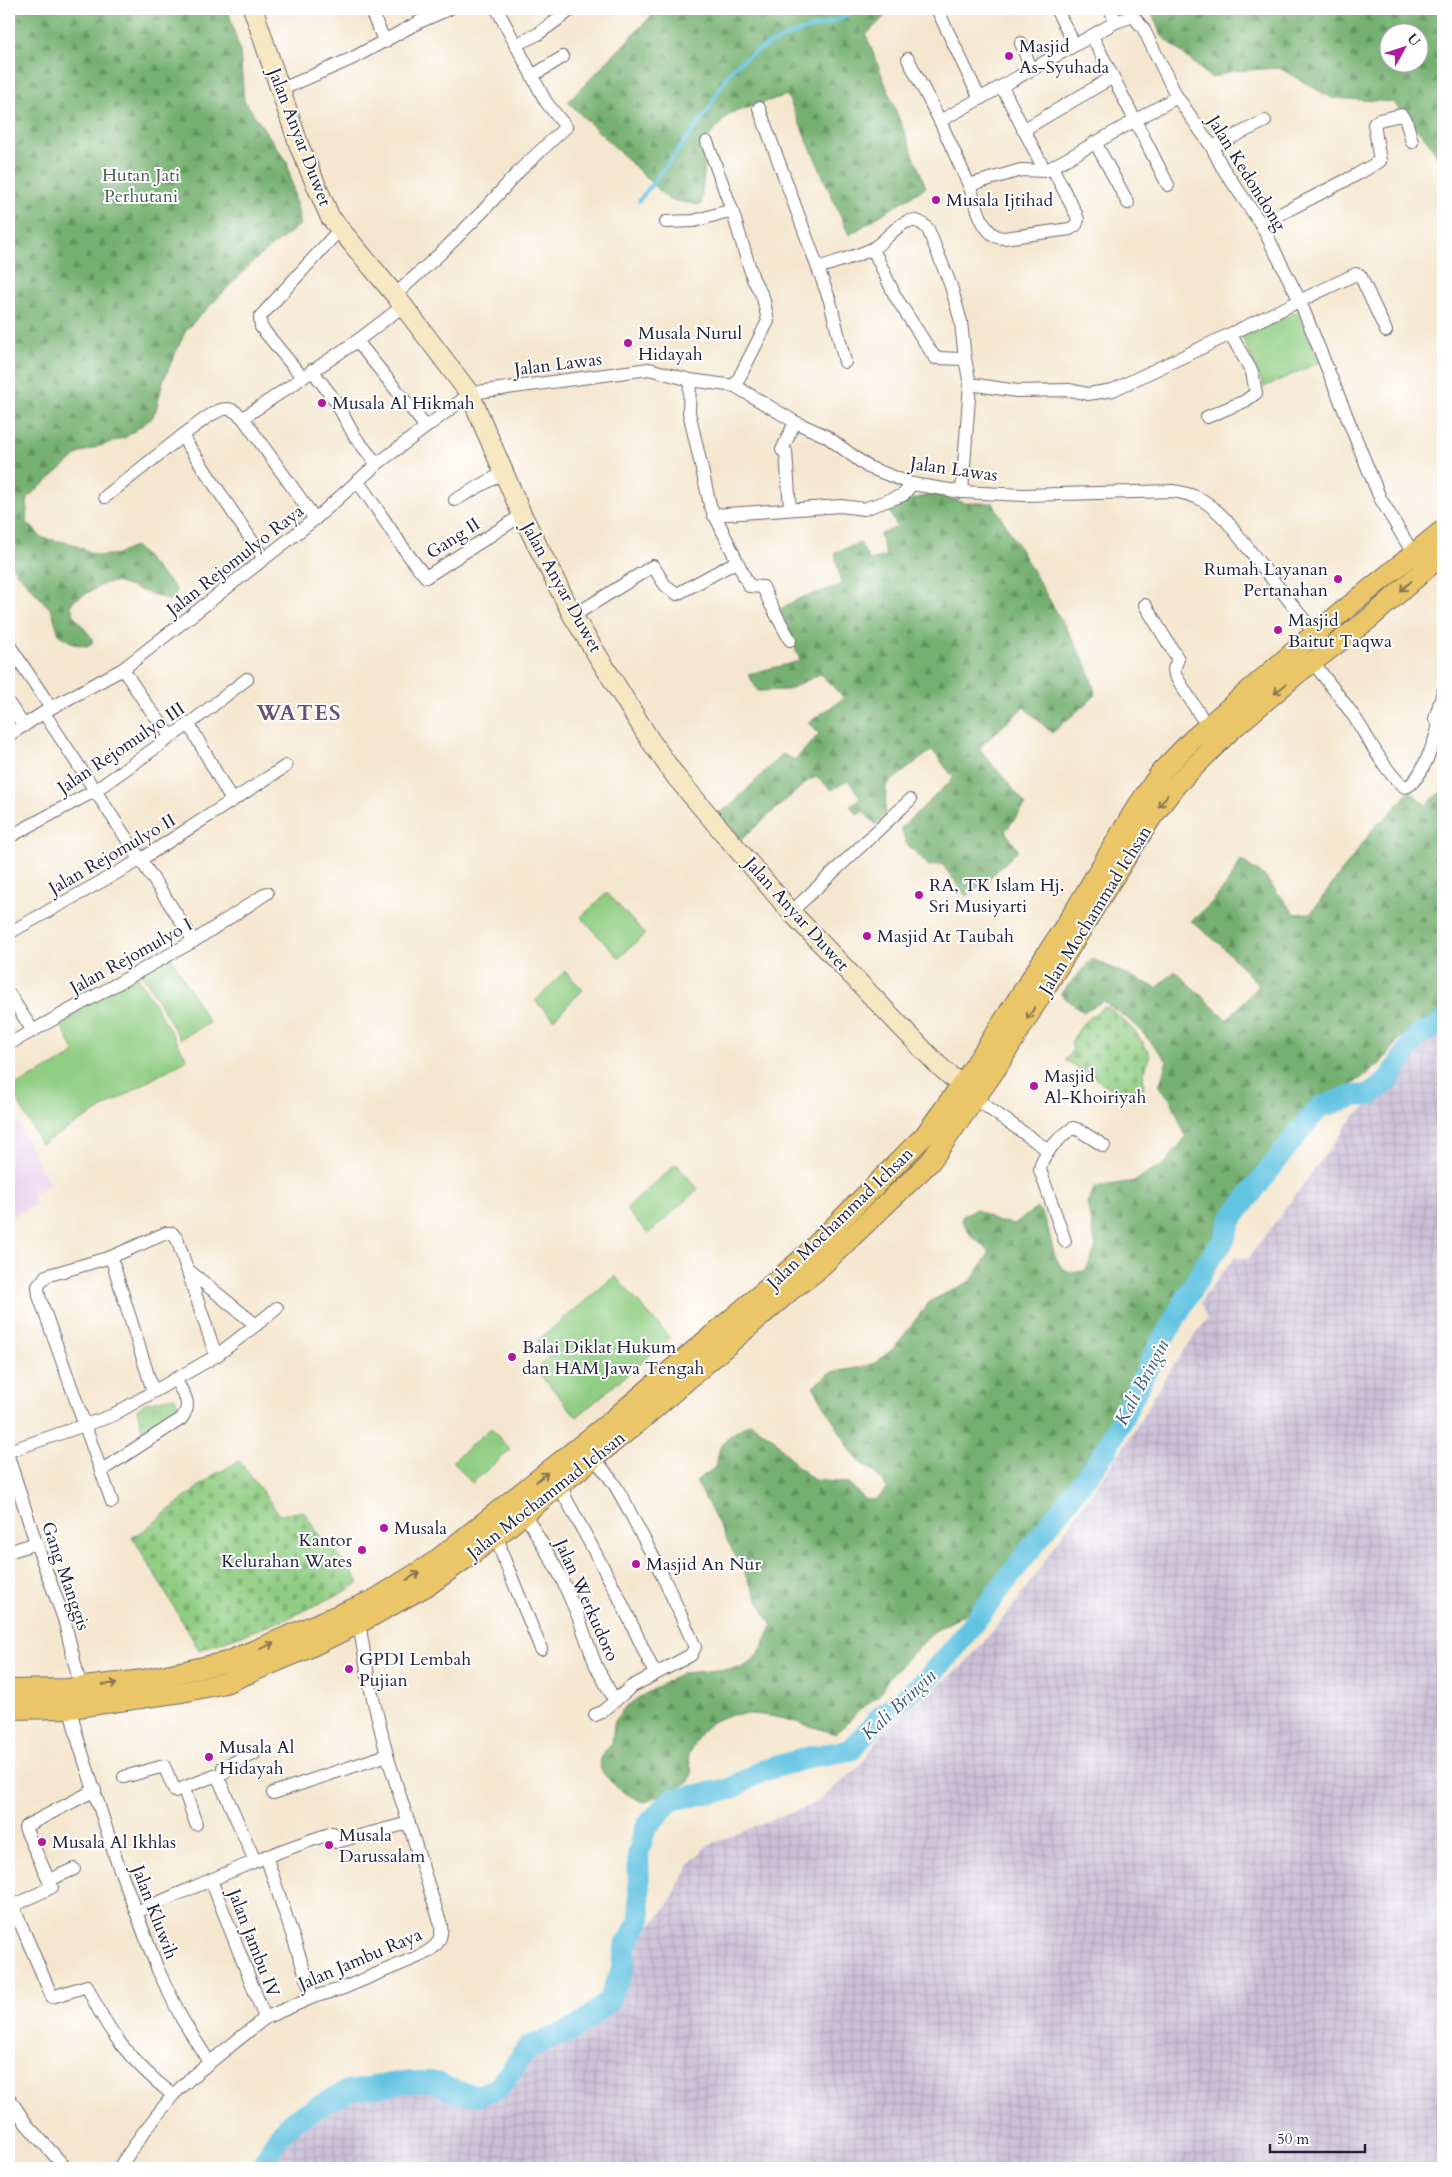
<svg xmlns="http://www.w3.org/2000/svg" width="1452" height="2177" font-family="Cardo,serif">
	<defs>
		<pattern id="industrial-grid" width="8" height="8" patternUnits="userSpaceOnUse" patternTransform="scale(1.25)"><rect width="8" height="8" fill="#cabfd6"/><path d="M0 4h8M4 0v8" fill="none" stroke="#ada4b9"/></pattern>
		<pattern id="forest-firs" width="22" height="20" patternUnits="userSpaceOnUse" patternTransform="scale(1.25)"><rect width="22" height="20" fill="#74b070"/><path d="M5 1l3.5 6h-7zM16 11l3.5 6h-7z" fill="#5f8f5d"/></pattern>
		<pattern id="cemetery-stones" width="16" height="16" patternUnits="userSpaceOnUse" patternTransform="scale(1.25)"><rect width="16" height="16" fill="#90cd82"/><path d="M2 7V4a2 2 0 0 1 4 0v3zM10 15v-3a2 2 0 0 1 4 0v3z" fill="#7cb071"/></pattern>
		<pattern id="park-tufts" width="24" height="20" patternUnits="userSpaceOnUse" patternTransform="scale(1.25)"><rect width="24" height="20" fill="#90cd82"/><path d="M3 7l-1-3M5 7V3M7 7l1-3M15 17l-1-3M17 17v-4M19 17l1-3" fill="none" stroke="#7cb071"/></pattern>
	</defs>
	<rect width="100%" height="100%" fill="#fff"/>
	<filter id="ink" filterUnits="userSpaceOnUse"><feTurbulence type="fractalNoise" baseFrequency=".02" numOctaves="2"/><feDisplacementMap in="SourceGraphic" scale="10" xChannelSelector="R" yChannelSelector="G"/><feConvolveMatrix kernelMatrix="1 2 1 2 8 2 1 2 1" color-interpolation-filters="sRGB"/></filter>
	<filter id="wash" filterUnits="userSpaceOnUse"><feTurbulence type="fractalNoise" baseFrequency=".0096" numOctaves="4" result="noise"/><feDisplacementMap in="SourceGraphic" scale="20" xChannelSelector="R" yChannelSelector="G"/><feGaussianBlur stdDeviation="1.12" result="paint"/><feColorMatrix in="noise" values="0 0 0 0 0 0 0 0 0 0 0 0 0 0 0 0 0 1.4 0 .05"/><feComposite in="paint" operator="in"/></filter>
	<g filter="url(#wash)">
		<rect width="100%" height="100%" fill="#f5e7cf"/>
		<path fill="#ead1ec" d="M 9,1107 L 50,1185 L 32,1195 L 36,1204 L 9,1219 Z"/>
		<path fill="url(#industrial-grid)" d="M 1443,1027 L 1443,2168 L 271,2168 L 285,2141 L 316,2117 L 354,2096 L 400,2089 L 435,2088 L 486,2101 L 507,2084 L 537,2049 L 568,2036 L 606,2013 L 627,1975 L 633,1944 L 667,1907 L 691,1862 L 708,1845 L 816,1803 L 862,1764 L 880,1736 L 894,1722 L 965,1664 L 1014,1605 L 1131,1436 L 1164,1379 L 1207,1319 L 1200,1302 L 1235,1256 L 1247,1260 L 1354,1116 L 1386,1093 L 1406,1068 L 1425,1036 Z"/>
		<g fill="url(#forest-firs)" stroke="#4b6956" fill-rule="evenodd">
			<path d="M 9,9 L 228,9 L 240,52 L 244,100 L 287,162 L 301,224 L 255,260 L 186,330 L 163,381 L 156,410 L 152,418 L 126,437 L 80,453 L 28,497 L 26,521 L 42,538 L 70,543 L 99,556 L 119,554 L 135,546 L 176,589 L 175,596 L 172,601 L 116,582 L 105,583 L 73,601 L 71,606 L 75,617 L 92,638 L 92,643 L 87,646 L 74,644 L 59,635 L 52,611 L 9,564 Z"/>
			<path d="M 658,9 L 892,9 L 866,35 L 926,187 L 849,235 L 787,95 L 729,114 L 707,139 L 701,205 L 669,200 L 568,102 Z"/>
			<path d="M 1150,9 L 1443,9 L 1443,168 L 1432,146 L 1393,102 L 1332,98 L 1279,68 L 1232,71 L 1211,78 L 1161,35 ZM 1390,32 L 1420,32 L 1420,62 L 1390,62 Z"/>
			<path d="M 933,494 L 966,503 L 993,503 L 1085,661 L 1096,695 L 1052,733 L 1024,707 L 979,748 L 1026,805 L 1005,831 L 1018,850 L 987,881 L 966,896 L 942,864 L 929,866 L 906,843 L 901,828 L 954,778 L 932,750 L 886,785 L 885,815 L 876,825 L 863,811 L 858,815 L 850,806 L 860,797 L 848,780 L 832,790 L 817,777 L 809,780 L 736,844 L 714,817 L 732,804 L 782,754 L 795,760 L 819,734 L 808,723 L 844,698 L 820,674 L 788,690 L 758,691 L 748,674 L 800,661 L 780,609 L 800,598 L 841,585 L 835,552 L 860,543 L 869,560 L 886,556 L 880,534 L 897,527 L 887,506 Z"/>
			<path d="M 1443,790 L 1443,1010 L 1400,1038 L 1379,1065 L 1346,1089 L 1324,1095 L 1309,1104 L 1291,1127 L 1264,1171 L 1222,1223 L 1173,1302 L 1150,1353 L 1108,1428 L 1070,1481 L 1031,1543 L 968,1612 L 935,1631 L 891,1675 L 879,1695 L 864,1706 L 836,1734 C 801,1724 736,1698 705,1728 C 698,1735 693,1747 688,1755 L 692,1773 L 688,1783 L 645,1802 C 633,1800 602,1779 600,1766 C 599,1759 607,1747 612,1743 L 614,1723 L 624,1708 L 638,1698 L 682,1673 L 741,1668 C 759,1660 764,1643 772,1626 L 696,1481 L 717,1466 C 716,1440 731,1435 750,1423 L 773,1438 L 796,1465 L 814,1480 L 849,1483 L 865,1500 L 877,1499 L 887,1488 L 873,1470 L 862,1464 L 853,1454 L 813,1386 L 832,1372 L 864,1367 L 875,1363 L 894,1348 L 930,1301 L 971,1281 L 990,1252 L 971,1236 L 961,1219 L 965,1214 L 976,1209 L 996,1221 L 1014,1224 L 1037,1208 C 1057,1222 1044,1284 1086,1270 L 1096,1247 L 1087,1203 L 1095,1187 L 1135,1181 L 1155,1168 L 1163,1166 L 1186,1137 L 1171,1100 L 1159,1087 L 1167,1061 L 1135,1024 L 1103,1001 L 1083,1012 L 1060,994 L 1092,959 L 1157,988 L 1175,971 L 1227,1020 L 1259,985 L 1221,945 L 1191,921 C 1214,903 1228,885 1241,860 L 1264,876 L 1295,914 L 1311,913 L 1377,824 L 1384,820 L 1410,791 L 1426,805 Z"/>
		</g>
		<g fill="url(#cemetery-stones)" stroke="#59785e">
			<path d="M 1104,1007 L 1109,1008 C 1126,1022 1140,1034 1150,1055 L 1143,1076 L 1144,1087 L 1134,1102 L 1065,1060 L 1073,1050 L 1071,1042 L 1083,1023 Z"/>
			<path d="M 239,1461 L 280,1515 L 303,1511 L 324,1542 L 330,1549 L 336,1552 L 359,1582 L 350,1589 L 284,1620 L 199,1650 L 132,1536 L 142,1532 L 212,1476 Z"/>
		</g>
		<path fill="url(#park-tufts)" stroke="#59785e" d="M 175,1397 L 181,1411 L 144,1437 L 137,1410 L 146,1403 Z"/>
		<g fill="#90cd82" stroke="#59785e">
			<path d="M 1298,312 L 1320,362 L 1264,387 L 1242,336 Z"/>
			<path d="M 607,893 L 645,934 L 619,958 L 581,917 Z"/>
			<path d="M 170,955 L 209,1023 L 180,1039 L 141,971 Z"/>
			<path d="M 565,971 L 583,990 L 554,1019 L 535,1001 Z"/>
			<path d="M 135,972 L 187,1059 L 41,1144 L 11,1088 L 75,1054 L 58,1018 Z"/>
			<path d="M 676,1164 L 698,1189 L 648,1234 L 626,1209 Z"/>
			<path d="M 615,1276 L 670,1338 L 577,1417 L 536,1370 L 549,1356 L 537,1341 Z"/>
			<path d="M 491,1428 L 510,1450 L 472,1483 L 453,1461 Z"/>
		</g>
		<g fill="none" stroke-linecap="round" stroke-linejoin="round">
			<path stroke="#64c4e2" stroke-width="4" d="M 639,201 C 661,171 686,142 708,110 C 718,95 724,75 739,63 C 756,50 779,39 799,32 C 818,25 839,23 855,9"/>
			<path stroke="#64c4e2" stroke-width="22" d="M 261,2168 L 277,2138 L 295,2119 L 348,2091 L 403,2082 L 435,2082 L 456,2092 L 479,2095 L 498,2088 L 529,2047 L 576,2028 L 608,2002 L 623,1968 L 625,1946 L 640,1921 L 638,1854 L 646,1827 L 671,1800 L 730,1789 L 762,1771 L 810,1757 L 851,1750 L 881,1716 L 924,1682 L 952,1651 L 1105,1452 L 1156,1351 L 1208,1261 L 1223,1242 L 1232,1218 L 1308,1120 L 1321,1107 L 1353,1096 L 1370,1095 L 1389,1080 L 1416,1037 L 1443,1023"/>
		</g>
	</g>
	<g filter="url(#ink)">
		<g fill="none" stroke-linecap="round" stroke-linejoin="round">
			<defs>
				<g id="street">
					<path d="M 370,9 L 385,42"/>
					<path d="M 937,9 L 980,99"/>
					<path d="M 1056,9 L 1075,45"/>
					<path d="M 1110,9 L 1116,22"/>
					<path d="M 1092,36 L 1168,185"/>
					<path d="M 1021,43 L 1031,69"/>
					<path d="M 515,45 L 538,34 L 572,9"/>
					<path d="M 908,59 L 940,121 L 969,185"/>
					<path d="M 532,76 L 563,57"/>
					<path d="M 1002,87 L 1045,171"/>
					<path d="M 280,90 L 353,58 L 419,22 L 449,9"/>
					<path d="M 759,108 L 830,301 L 845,362"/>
					<path d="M 940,121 L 1116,22 L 1133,16 L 1143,28 L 1177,97 L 1212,147 L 1222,167 L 1261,224 L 1299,299 L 1380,498 L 1414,555"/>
					<path d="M 1023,130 L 1113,77"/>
					<path d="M 707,142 L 732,210 L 753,279 L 763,297 L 768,321 L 735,386"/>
					<path d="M 1095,142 L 1128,203"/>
					<path d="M 1212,147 L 1265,121"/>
					<path d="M 1052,167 L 1076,214 L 1078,220 L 1076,225 L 1070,229 L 1004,238 C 982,238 976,202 969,185 L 1021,170 L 1045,171 L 1177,97"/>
					<path d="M 666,222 L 694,221 L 732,210"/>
					<path d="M 1261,224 L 1358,174 L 1380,161 L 1374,124 L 1379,120 L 1401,115 L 1406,120 L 1412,142"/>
					<path d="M 873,249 L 895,296 L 935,358 L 965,359"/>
					<path d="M 818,268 C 835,262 854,257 870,250 C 889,242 906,204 928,229 L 951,286 L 961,322 L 965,359 L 970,384 L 962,492"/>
					<path d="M 395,295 L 443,251 L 483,211 L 521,169 L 566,127 L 546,102 L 497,9"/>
					<path d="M 403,306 L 357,341 L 426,427"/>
					<path d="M 312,370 L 336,402 L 355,437 L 377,464"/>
					<path d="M 302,377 L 261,327 L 260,317 L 340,229"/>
					<path d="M 690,380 L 689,412 L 710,505 L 749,586 L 763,587 L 771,605 L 790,640"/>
					<path d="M 970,384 L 1017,391 L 1070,390 L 1088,394 L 1113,390 L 1356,274 L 1360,275 L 1386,331"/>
					<path d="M 1207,417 L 1245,401 L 1256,393 L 1252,372 L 1231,335"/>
					<path d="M 243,418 L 357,341"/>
					<path d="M 357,481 C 381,512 400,548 426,577 L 522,515"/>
					<path d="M 105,497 L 182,436"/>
					<path d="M 455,500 L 503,473"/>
					<path d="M 790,509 L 786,452 L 782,450 L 795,422"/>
					<path d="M 713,515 L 841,506 L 864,509 L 903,495 L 912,484"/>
					<path d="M 264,559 L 182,436 C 192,429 214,409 226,409 C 233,408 238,414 243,418 L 315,519"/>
					<path d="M 1145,605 L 1178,659 L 1174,669 L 1175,675 L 1207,726"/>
					<path d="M 573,616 L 653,566 L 665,585 L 677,594 L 736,562"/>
					<path d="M 9,645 L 51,708"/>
					<path d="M 1313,662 C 1327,681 1342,699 1355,718 C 1367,736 1388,777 1405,787 C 1420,785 1436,738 1439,724 L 1435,719 L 1443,692"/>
					<path d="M 123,669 L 146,704 L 171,736"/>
					<path d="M 9,704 L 24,726"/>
					<path d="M 44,713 L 194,941"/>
					<path d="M 189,724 L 232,801"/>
					<path d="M 9,735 L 51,708 L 123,669 L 315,519 L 377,464 L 470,394 L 478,392 L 649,369 L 690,380 L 735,386 L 795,422 L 826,436 L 868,467 L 912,484 L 962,492 L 1023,495 L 1173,491 C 1199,495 1208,502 1226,520 L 1319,639"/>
					<path d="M 9,837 L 96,790 L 189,724 L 247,679"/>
					<path d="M 791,912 L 910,800"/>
					<path d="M 9,933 L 140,860 L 286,766"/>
					<path d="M 9,994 L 33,1031"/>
					<path d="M 9,1044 L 194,941 L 267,893"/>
					<path d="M 976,1099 L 1049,1151"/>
					<path d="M 1065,1241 L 1040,1170 C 1041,1154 1060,1137 1073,1128 L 1079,1130 L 1104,1146"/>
					<path d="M 111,1257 L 153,1391"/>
					<path d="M 256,1325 L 277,1308"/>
					<path d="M 9,1451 L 111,1416 L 216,1356 L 256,1325 L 188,1270"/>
					<path d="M 588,1454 C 612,1474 624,1501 638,1528 C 659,1566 677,1606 695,1647 L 691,1655 L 631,1687 L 602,1712 L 595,1715"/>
					<path d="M 9,1459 L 36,1543 L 64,1619 L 82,1693"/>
					<path d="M 102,1470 L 181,1419 C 194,1403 183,1394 175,1379"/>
					<path d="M 562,1483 L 565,1497 L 619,1597 L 655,1674"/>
					<path d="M 112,1502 L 39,1296 L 38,1286 L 46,1276 L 111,1257 L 166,1233 L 172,1233 L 177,1239 L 216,1356"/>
					<path d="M 525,1514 L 560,1575 L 578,1616 L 596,1666 L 615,1701"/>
					<path d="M 498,1535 L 502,1554 L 541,1649"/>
					<path d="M 9,1552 L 36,1543"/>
					<path d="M 70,1708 L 77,1737 L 116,1859 L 158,1970 L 182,2019 L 209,2062"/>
					<path d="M 217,1775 L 255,1861"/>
					<path d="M 124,1777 L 164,1766 L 175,1791 L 225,1772 L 223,1767 L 254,1754"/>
					<path d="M 184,1789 L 196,1824"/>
					<path d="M 273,1793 L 387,1755"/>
					<path d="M 266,1856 L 313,1997"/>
					<path d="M 49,1880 L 74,1869"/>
					<path d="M 211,1880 L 265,2018"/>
					<path d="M 13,1906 L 52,1997 L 87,1986 C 108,2033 132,2063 173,2095"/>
					<path d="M 9,1908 L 52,1887 L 25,1828 L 26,1826 L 95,1790"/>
					<path d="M 136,1912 C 201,1885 265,1854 333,1833 L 336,1842 L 409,1823"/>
					<path d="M 9,2098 L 27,2125 L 66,2168"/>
					<path d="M 119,2168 L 143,2133 L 173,2095 L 194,2075 L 265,2018 L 313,1997 L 341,1989 L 422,1955 C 435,1948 443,1941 441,1925 L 387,1755 L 369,1682 L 359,1623"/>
				</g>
				<path id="secondary" d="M 253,9 L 300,148 L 330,217 L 395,295 L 470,394 L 522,515 L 573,616 L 650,740 L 676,777 L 791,912 L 938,1065 L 973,1096"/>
				<g id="primary">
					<path d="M 9,1690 L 67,1689 L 143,1680 L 227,1662 L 374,1600 L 433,1563 L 610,1422 L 802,1259 L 925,1135 L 970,1073 L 1076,909 L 1133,813 L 1161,772 L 1193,739 L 1312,636 L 1443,530"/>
					<path d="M 9,1709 L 70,1708 L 182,1692 L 225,1683 L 306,1649 L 359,1623 L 430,1584 L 498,1535 L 641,1420 L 791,1290 L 814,1273 L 930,1162 L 995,1070 L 1099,900 L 1151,818 L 1176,785 L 1230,731 L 1298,673 L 1369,619 L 1443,554"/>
				</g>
			</defs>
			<use href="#street" stroke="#6c676f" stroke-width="14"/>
			<use href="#secondary" stroke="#6c676f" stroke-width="21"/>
			<use href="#primary" stroke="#6c676f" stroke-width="22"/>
			<use href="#street" stroke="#fff" stroke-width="12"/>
			<use href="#secondary" stroke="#f7e8c3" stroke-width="19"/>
			<use href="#primary" stroke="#eac669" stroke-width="20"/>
		</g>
		<defs><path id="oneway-shaft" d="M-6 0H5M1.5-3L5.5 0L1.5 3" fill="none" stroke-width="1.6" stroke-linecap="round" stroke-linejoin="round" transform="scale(1.25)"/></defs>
		<g stroke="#867452">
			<use href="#oneway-shaft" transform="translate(1406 586) rotate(139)"/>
			<use href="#oneway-shaft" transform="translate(1280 689) rotate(140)"/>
			<use href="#oneway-shaft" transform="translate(1163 801) rotate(127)"/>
			<use href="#oneway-shaft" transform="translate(1031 1013) rotate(122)"/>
			<use href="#oneway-shaft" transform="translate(542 1477) rotate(-39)"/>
			<use href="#oneway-shaft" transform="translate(413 1576) rotate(-31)"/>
			<use href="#oneway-shaft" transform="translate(267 1646) rotate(-23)"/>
			<use href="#oneway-shaft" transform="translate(110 1684) rotate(-6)"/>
		</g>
	</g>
	<g fill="#b5179e" stroke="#fff" stroke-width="2">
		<circle cx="1009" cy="56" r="5"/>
		<circle cx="936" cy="200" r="5"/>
		<circle cx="628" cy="343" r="5"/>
		<circle cx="322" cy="403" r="5"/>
		<circle cx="1338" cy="579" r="5"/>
		<circle cx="1278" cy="630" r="5"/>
		<circle cx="919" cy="895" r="5"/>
		<circle cx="867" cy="936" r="5"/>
		<circle cx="1034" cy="1086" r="5"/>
		<circle cx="512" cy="1357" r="5"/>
		<circle cx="384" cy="1528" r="5"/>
		<circle cx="362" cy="1550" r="5"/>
		<circle cx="636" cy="1564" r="5"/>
		<circle cx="349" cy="1669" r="5"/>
		<circle cx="209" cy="1757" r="5"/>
		<circle cx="42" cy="1842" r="5"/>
		<circle cx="329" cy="1845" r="5"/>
	</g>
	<g text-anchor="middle" stroke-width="4" stroke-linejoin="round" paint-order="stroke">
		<g font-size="18" fill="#22223b" stroke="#fff" text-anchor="start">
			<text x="1019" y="52">Masjid<tspan x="1019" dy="21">As-Syuhada</tspan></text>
			<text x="946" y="206">Musala Ijtihad</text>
			<text x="638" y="339">Musala Nurul<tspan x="638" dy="21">Hidayah</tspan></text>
			<text x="332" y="409">Musala Al Hikmah</text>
			<text x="1328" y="575" text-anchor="end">Rumah Layanan<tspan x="1328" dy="21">Pertanahan</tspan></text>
			<text x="1288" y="626">Masjid<tspan x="1288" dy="21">Baitut Taqwa</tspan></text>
			<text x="929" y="891">RA, TK Islam Hj.<tspan x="929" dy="21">Sri Musiyarti</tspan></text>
			<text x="877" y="942">Masjid At Taubah</text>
			<text x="1044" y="1082">Masjid<tspan x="1044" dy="21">Al-Khoiriyah</tspan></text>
			<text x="522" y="1353">Balai Diklat Hukum<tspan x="522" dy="21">dan HAM Jawa Tengah</tspan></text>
			<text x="394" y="1534">Musala</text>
			<text x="352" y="1546" text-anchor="end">Kantor<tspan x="352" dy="21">Kelurahan Wates</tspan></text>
			<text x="646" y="1570">Masjid An Nur</text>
			<text x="359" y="1665">GPDI Lembah<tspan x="359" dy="21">Pujian</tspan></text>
			<text x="219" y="1753">Musala Al<tspan x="219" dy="21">Hidayah</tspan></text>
			<text x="339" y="1841">Musala<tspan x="339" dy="21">Darussalam</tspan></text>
			<text x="52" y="1848">Musala Al Ikhlas</text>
		</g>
		<g font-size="18" fill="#22223b" stroke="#fff">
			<text transform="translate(300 137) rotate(69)" y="6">Jalan Anyar Duwet</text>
			<text transform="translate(1247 173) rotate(58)" y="6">Jalan Kedondong</text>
			<text transform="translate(558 364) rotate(-7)" y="6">Jalan Lawas</text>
			<text transform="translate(954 469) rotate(8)" y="6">Jalan Lawas</text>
			<text transform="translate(453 538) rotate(-33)" y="6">Gang II</text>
			<text transform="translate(235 560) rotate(-38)" y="6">Jalan Rejomulyo Raya</text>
			<text transform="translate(562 587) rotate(61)" y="6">Jalan Anyar Duwet</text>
			<text transform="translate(121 748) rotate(-34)" y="6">Jalan Rejomulyo III</text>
			<text transform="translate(112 854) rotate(-30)" y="6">Jalan Rejomulyo II</text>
			<text transform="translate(1095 910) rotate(-58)" y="6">Jalan Mochammad Ichsan</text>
			<text transform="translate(797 914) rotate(48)" y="6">Jalan Anyar Duwet</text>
			<text transform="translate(131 956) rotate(-29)" y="6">Jalan Rejomulyo I</text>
			<text transform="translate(840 1218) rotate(-44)" y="6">Jalan Mochammad Ichsan</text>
			<text transform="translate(546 1495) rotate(-38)" y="6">Jalan Mochammad Ichsan</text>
			<text transform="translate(66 1576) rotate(71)" y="6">Gang Manggis</text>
			<text transform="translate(587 1600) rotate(66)" y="6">Jalan Werkudoro</text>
			<text transform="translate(155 1912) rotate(69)" y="6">Jalan Kluwih</text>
			<text transform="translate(254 1943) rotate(69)" y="6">Jalan Jambu IV</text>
			<text transform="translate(360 1959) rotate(-23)" y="6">Jalan Jambu Raya</text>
		</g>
		<g font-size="18" fill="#485e54" stroke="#fff">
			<text x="141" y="181">Hutan Jati<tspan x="141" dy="21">Perhutani</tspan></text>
		</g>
		<g font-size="19" font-style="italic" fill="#395b75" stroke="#fff">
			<text transform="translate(1141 1382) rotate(-62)" y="7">Kali Bringin</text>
			<text transform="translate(898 1704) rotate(-43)" y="7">Kali Bringin</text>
		</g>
		<g font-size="22" font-weight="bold" letter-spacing="1" fill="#625574" stroke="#fff">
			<text x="299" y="720">WATES</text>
		</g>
	</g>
	<rect width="1452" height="2177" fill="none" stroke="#fff" stroke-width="30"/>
	<g transform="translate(1404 48) rotate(50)"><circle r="24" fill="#ffffff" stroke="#a7a7b1"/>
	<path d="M0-4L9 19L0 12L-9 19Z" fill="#b5179e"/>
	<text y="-8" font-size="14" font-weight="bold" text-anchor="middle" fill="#22223b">U</text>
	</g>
	<path d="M1270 2144v8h95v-8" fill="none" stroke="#22223b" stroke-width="2.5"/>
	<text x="1277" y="2144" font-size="15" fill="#22223b" stroke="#ffffff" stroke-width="4" paint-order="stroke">50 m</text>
</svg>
